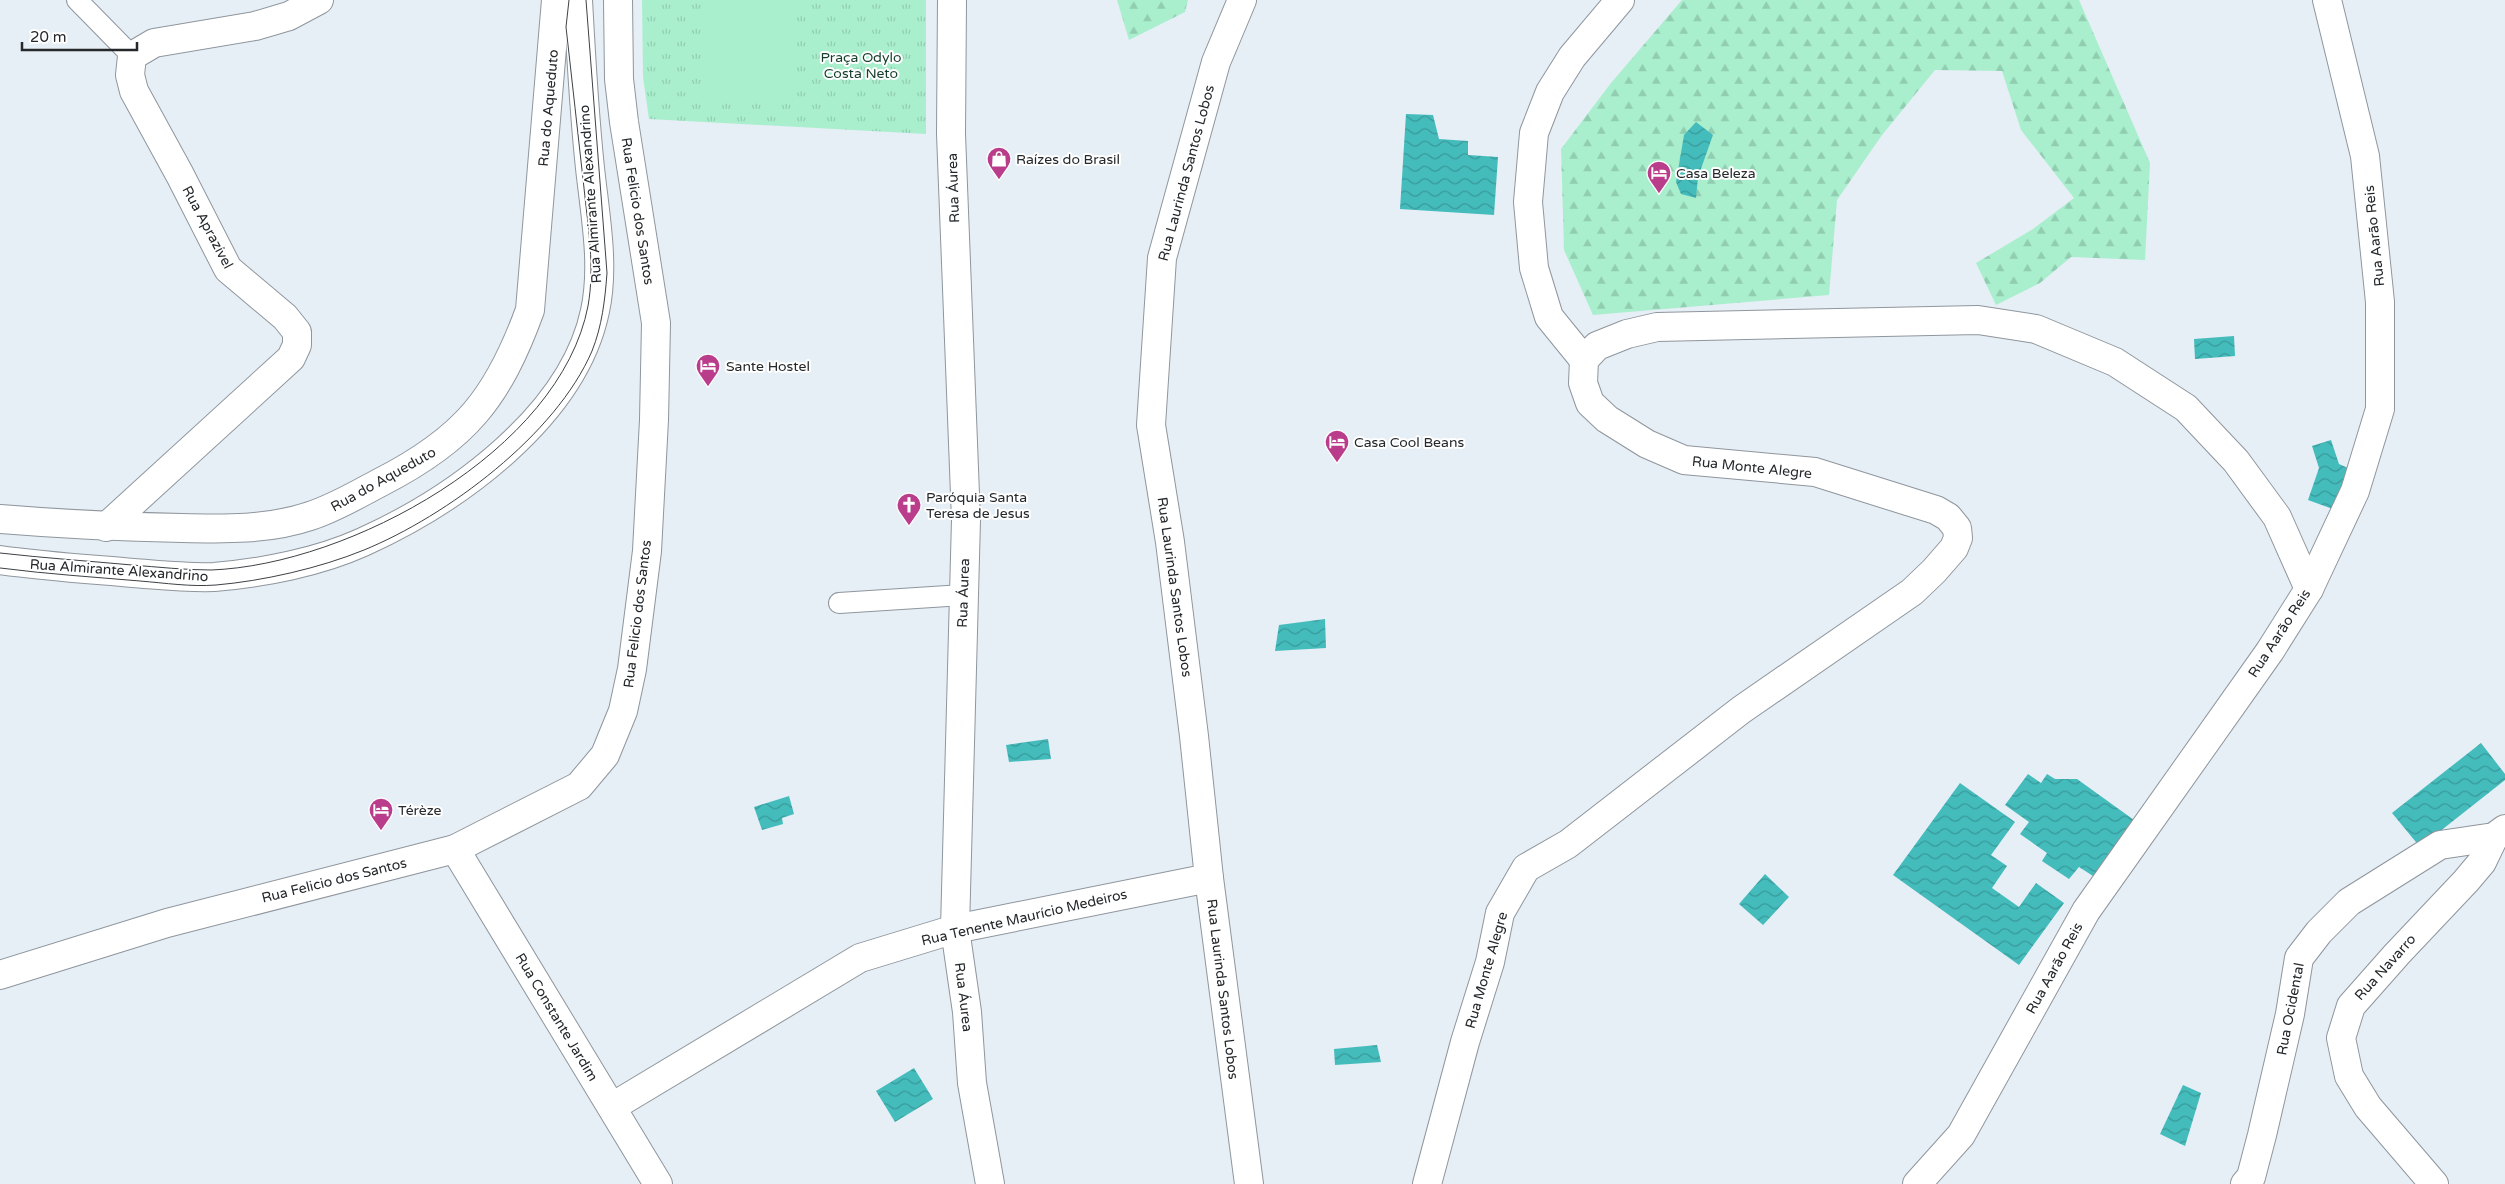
<svg xmlns="http://www.w3.org/2000/svg" width="2505" height="1184" font-family="'Varela Round',sans-serif">
	<defs>
		<pattern id="forest-firs" width="22" height="20" patternUnits="userSpaceOnUse" patternTransform="scale(1.25)"><rect width="22" height="20" fill="#a9efcd"/><path d="M5 1l3.5 6h-7zM16 11l3.5 6h-7z" fill="#91cdb0"/></pattern>
		<pattern id="park-tufts" width="24" height="20" patternUnits="userSpaceOnUse" patternTransform="scale(1.25)"><rect width="24" height="20" fill="#a9efcd"/><path d="M3 7l-1-3M5 7V3M7 7l1-3M15 17l-1-3M17 17v-4M19 17l1-3" fill="none" stroke="#91cdb0"/></pattern>
		<pattern id="water-waves" width="16" height="10" patternUnits="userSpaceOnUse" patternTransform="scale(1.25)"><rect width="16" height="10" fill="#44bcbc"/><path d="M0 5q4-4 8 0t8 0" fill="none" stroke="#399999"/></pattern>
	</defs>
	<rect width="100%" height="100%" fill="#e6eef6"/>
	<g fill="url(#forest-firs)">
		<path d="M 1117,0 L 1188,0 L 1185,12 L 1129,40 Z"/>
		<path d="M 1682,0 L 2079,0 L 2150,163 L 2145,260 L 2071,257 L 2040,283 L 1996,305 L 1976,263 L 2033,229 L 2074,198 L 2021,130 L 2002,71 L 1935,70 L 1882,135 L 1837,200 L 1829,295 L 1593,315 L 1564,250 L 1561,149 L 1611,83 Z"/>
	</g>
	<path fill="url(#park-tufts)" d="M 642,0 L 926,0 L 926,134 L 649,119 L 643,77 Z"/>
	<path fill="#a9efcd" d="M 702,0 L 792,0 L 793,104 L 704,101 Z"/>
	<g fill="url(#water-waves)">
		<path d="M 1406,114 L 1433,115 L 1439,139 L 1468,141 L 1468,155 L 1498,157 L 1494,215 L 1400,209 Z"/>
		<path d="M 1696,122 L 1713,135 L 1698,177 L 1696,198 L 1681,194 L 1676,182 L 1684,135 Z"/>
		<path d="M 2234,336 L 2235,356 L 2195,359 L 2194,339 Z"/>
		<path d="M 2331,440 L 2339,464 L 2355,471 L 2341,512 L 2308,500 L 2319,468 L 2312,446 Z"/>
		<path d="M 1325,619 L 1326,648 L 1275,651 L 1279,625 Z"/>
		<path d="M 1048,739 L 1051,759 L 1009,762 L 1006,745 Z"/>
		<path d="M 2481,743 L 2505,774 L 2505,780 L 2420,847 L 2392,813 Z"/>
		<path d="M 2028,774 L 2041,783 L 2047,774 L 2055,779 L 2077,779 L 2134,820 L 2093,876 L 2079,867 L 2069,879 L 2042,861 L 2047,853 L 2020,834 L 2029,822 L 2005,805 Z"/>
		<path d="M 1960,783 L 2015,822 L 1991,855 L 2007,866 L 1992,888 L 2019,907 L 2036,883 L 2064,903 L 2019,965 L 1893,875 Z"/>
		<path d="M 789,796 L 794,814 L 782,818 L 783,824 L 762,830 L 754,807 Z"/>
		<path d="M 1765,874 L 1789,897 L 1763,925 L 1739,904 Z"/>
		<path d="M 1377,1045 L 1381,1062 L 1335,1065 L 1334,1049 Z"/>
		<path d="M 914,1068 L 933,1099 L 895,1122 L 876,1091 Z"/>
		<path d="M 2183,1085 L 2201,1093 L 2185,1146 L 2160,1134 Z"/>
	</g>
	<g fill="none" stroke-linecap="round" stroke-linejoin="round">
		<defs>
			<g id="service">
				<path d="M 77,0 L 132,56"/>
				<path d="M 839,603 L 963,595"/>
			</g>
			<g id="minor">
				<path d="M 952,0 L 951,134 L 966,520 L 955,929 L 967,1012 L 972,1083 L 990,1184"/>
				<path d="M 1242,0 L 1216,62 L 1162,258 L 1151,425 L 1170,542 L 1194,736 L 1209,878 L 1249,1184"/>
				<path d="M 1584,360 L 1549,317 L 1534,268 L 1528,202 L 1534,133 L 1550,92 L 1572,57 L 1620,0"/>
				<path d="M 0,519 C 61,524 121,527 182,528 C 224,529 269,530 310,516 C 335,508 358,494 381,482 C 465,439 498,398 530,310 L 556,0"/>
				<path d="M 106,527 L 291,358 L 297,345 L 297,332 L 285,317 L 228,269 L 180,175 L 134,91 L 130,75 L 132,56 L 154,43 L 255,26 L 289,16 L 319,0"/>
				<path d="M 455,849 L 658,1184"/>
				<path d="M 0,975 L 167,923 L 455,849 L 579,786 L 605,755 L 623,711 L 632,669 L 647,551 L 654,420 L 656,323 L 624,122 L 619,79 L 618,0"/>
				<path d="M 612,1107 L 860,958 L 955,929 L 1209,878"/>
				<path d="M 1427,1184 L 1465,1042 L 1490,962 L 1500,913 L 1526,868 L 1568,844 L 1741,710 L 1912,592 L 1934,571 L 1954,548 L 1958,538 L 1957,528 L 1948,517 L 1936,510 L 1815,472 L 1684,460 L 1647,444 L 1607,419 L 1590,403 L 1583,383 L 1584,360 L 1597,346 L 1627,334 L 1657,327 L 1978,320 L 2036,329 L 2115,362 L 2186,408 L 2236,461 L 2277,517 L 2309,589"/>
				<path d="M 1917,1184 L 1961,1135 L 2086,911 L 2270,651 L 2309,589 L 2355,491 L 2380,409 L 2380,302 L 2365,156 L 2327,0"/>
				<path d="M 2245,1184 L 2251,1177 L 2262,1135 L 2290,1014 L 2299,958 L 2319,932 L 2349,902 L 2440,845 L 2494,837 L 2505,829"/>
				<path d="M 2434,1184 L 2368,1107 L 2349,1076 L 2341,1038 L 2351,1006 L 2397,954 L 2466,881 L 2482,862 L 2494,837"/>
			</g>
			<path id="tertiary" d="M 0,560 C 44,566 88,569 133,573 C 160,575 187,578 214,577 C 263,573 319,562 363,542 C 456,500 573,416 595,311 C 605,265 595,215 590,168 C 584,112 581,56 578,0"/>
		</defs>
		<use href="#service" stroke="#8f969d" stroke-width="22"/>
		<use href="#minor" stroke="#8f969d" stroke-width="30"/>
		<use href="#tertiary" stroke="#8f969d" stroke-width="30"/>
		<use href="#service" stroke="#fff" stroke-width="20"/>
		<use href="#minor" stroke="#fff" stroke-width="28"/>
		<use href="#tertiary" stroke="#fff" stroke-width="28"/>
		<g stroke="#3e4145" stroke-width="1">
			<path d="M 0,553 C 44,558 88,561 132,565 C 158,567 185,570 211,570 C 349,565 560,451 588,306 C 595,267 588,227 584,188 C 578,134 572,81 566,27 L 569,0"/>
			<path d="M 0,568 C 47,574 93,577 140,581 C 165,583 191,587 216,585 C 263,581 320,568 364,550 C 447,516 556,435 592,351 C 602,326 605,300 607,273 L 586,0"/>
		</g>
	</g>
	<defs>
		<symbol id="shop-pin" viewBox="-11 -11 22 30"><path d="M0 17L-7.5 6A9.5 9.5 0 1 1 7.5 6Z" fill="#ba3d8b" stroke="#fff"/><path d="M-5-2.5h2.3a2.7 3.5 0 0 1 5.4 0H5L5.5 6h-11ZM-1.5-2.5h3a1.5 2.3 0 0 0-3 0Z" fill="#fff"/></symbol>
		<symbol id="hotel-pin" viewBox="-11 -11 22 30"><path d="M0 17L-7.5 6A9.5 9.5 0 1 1 7.5 6Z" fill="#ba3d8b" stroke="#fff"/><path d="M-6-4.5h1.5V1H6V5H4.5V3h-9V5H-6ZM-4 0a1.8 1.8 0 1 1 3.6 0ZM.5 0V-2.5h3Q6-2.5 6 0Z" fill="#fff"/></symbol>
		<symbol id="church-pin" viewBox="-11 -11 22 30"><path d="M0 17L-7.5 6A9.5 9.5 0 1 1 7.5 6Z" fill="#ba3d8b" stroke="#fff"/><path d="M-1.2-6h2.4v3.5h3.3v2.4h-3.3V6h-2.4V-.1h-3.3v-2.4h3.3Z" fill="#fff"/></symbol>
	</defs>
	<g fill-rule="evenodd">
		<use href="#shop-pin" x="985" y="145" width="28" height="38"/>
		<use href="#hotel-pin" x="1645" y="159" width="28" height="38"/>
		<use href="#hotel-pin" x="694" y="352" width="28" height="38"/>
		<use href="#hotel-pin" x="1323" y="428" width="28" height="38"/>
		<use href="#church-pin" x="895" y="491" width="28" height="38"/>
		<use href="#hotel-pin" x="367" y="796" width="28" height="38"/>
	</g>
	<g text-anchor="middle" stroke-width="4" stroke-linejoin="round" paint-order="stroke">
		<g font-size="14" fill="#163e2d" stroke="#fff">
			<text x="861" y="62">Praça Odylo<tspan x="861" dy="16">Costa Neto</tspan></text>
		</g>
		<g font-size="14" fill="#25282b" stroke="#fff">
			<text transform="translate(548 108) rotate(-85)" y="5">Rua do Aqueduto</text>
			<text transform="translate(1186 173) rotate(-75)" y="5">Rua Laurinda Santos Lobos</text>
			<text transform="translate(953 188) rotate(-92)" y="5">Rua Áurea</text>
			<text transform="translate(590 194) rotate(-94)" y="5">Rua Almirante Alexandrino</text>
			<text transform="translate(638 211) rotate(81)" y="5">Rua Felicio dos Santos</text>
			<text transform="translate(208 227) rotate(62)" y="5">Rua Aprazível</text>
			<text transform="translate(2374 236) rotate(-96)" y="5">Rua Aarão Reis</text>
			<text transform="translate(1752 467) rotate(6)" y="5">Rua Monte Alegre</text>
			<text transform="translate(383 479) rotate(-29)" y="5">Rua do Aqueduto</text>
			<text transform="translate(119 570) rotate(4)" y="5">Rua Almirante Alexandrino</text>
			<text transform="translate(1175 587) rotate(82)" y="5">Rua Laurinda Santos Lobos</text>
			<text transform="translate(963 593) rotate(-88)" y="5">Rua Áurea</text>
			<text transform="translate(637 614) rotate(-83)" y="5">Rua Felicio dos Santos</text>
			<text transform="translate(2279 633) rotate(-57)" y="5">Rua Aarão Reis</text>
			<text transform="translate(334 880) rotate(-14)" y="5">Rua Felicio dos Santos</text>
			<text transform="translate(1024 917) rotate(-13)" y="5">Rua Tenente Maurício Medeiros</text>
			<text transform="translate(2385 967) rotate(-48)" y="5">Rua Navarro</text>
			<text transform="translate(2054 968) rotate(-61)" y="5">Rua Aarão Reis</text>
			<text transform="translate(1486 970) rotate(-74)" y="5">Rua Monte Alegre</text>
			<text transform="translate(1223 989) rotate(83)" y="5">Rua Laurinda Santos Lobos</text>
			<text transform="translate(964 997) rotate(83)" y="5">Rua Áurea</text>
			<text transform="translate(2290 1009) rotate(-79)" y="5">Rua Ocidental</text>
			<text transform="translate(557 1017) rotate(59)" y="5">Rua Constante Jardim</text>
		</g>
		<g font-size="14" fill="#25282b" stroke="#fff" text-anchor="start">
			<text x="1016" y="164">Raízes do Brasil</text>
			<text x="1676" y="178">Casa Beleza</text>
			<text x="726" y="371">Sante Hostel</text>
			<text x="1354" y="447">Casa Cool Beans</text>
			<text x="926" y="502">Paróquia Santa<tspan x="926" dy="16">Teresa de Jesus</tspan></text>
			<text x="398" y="815">Térèze</text>
		</g>
	</g>
	<path d="M22 42v8h115v-8" fill="none" stroke="#25282b" stroke-width="2.5"/>
	<text x="30" y="42" font-size="15" fill="#25282b" stroke="#ffffff" stroke-width="4" paint-order="stroke">20 m</text>
</svg>
